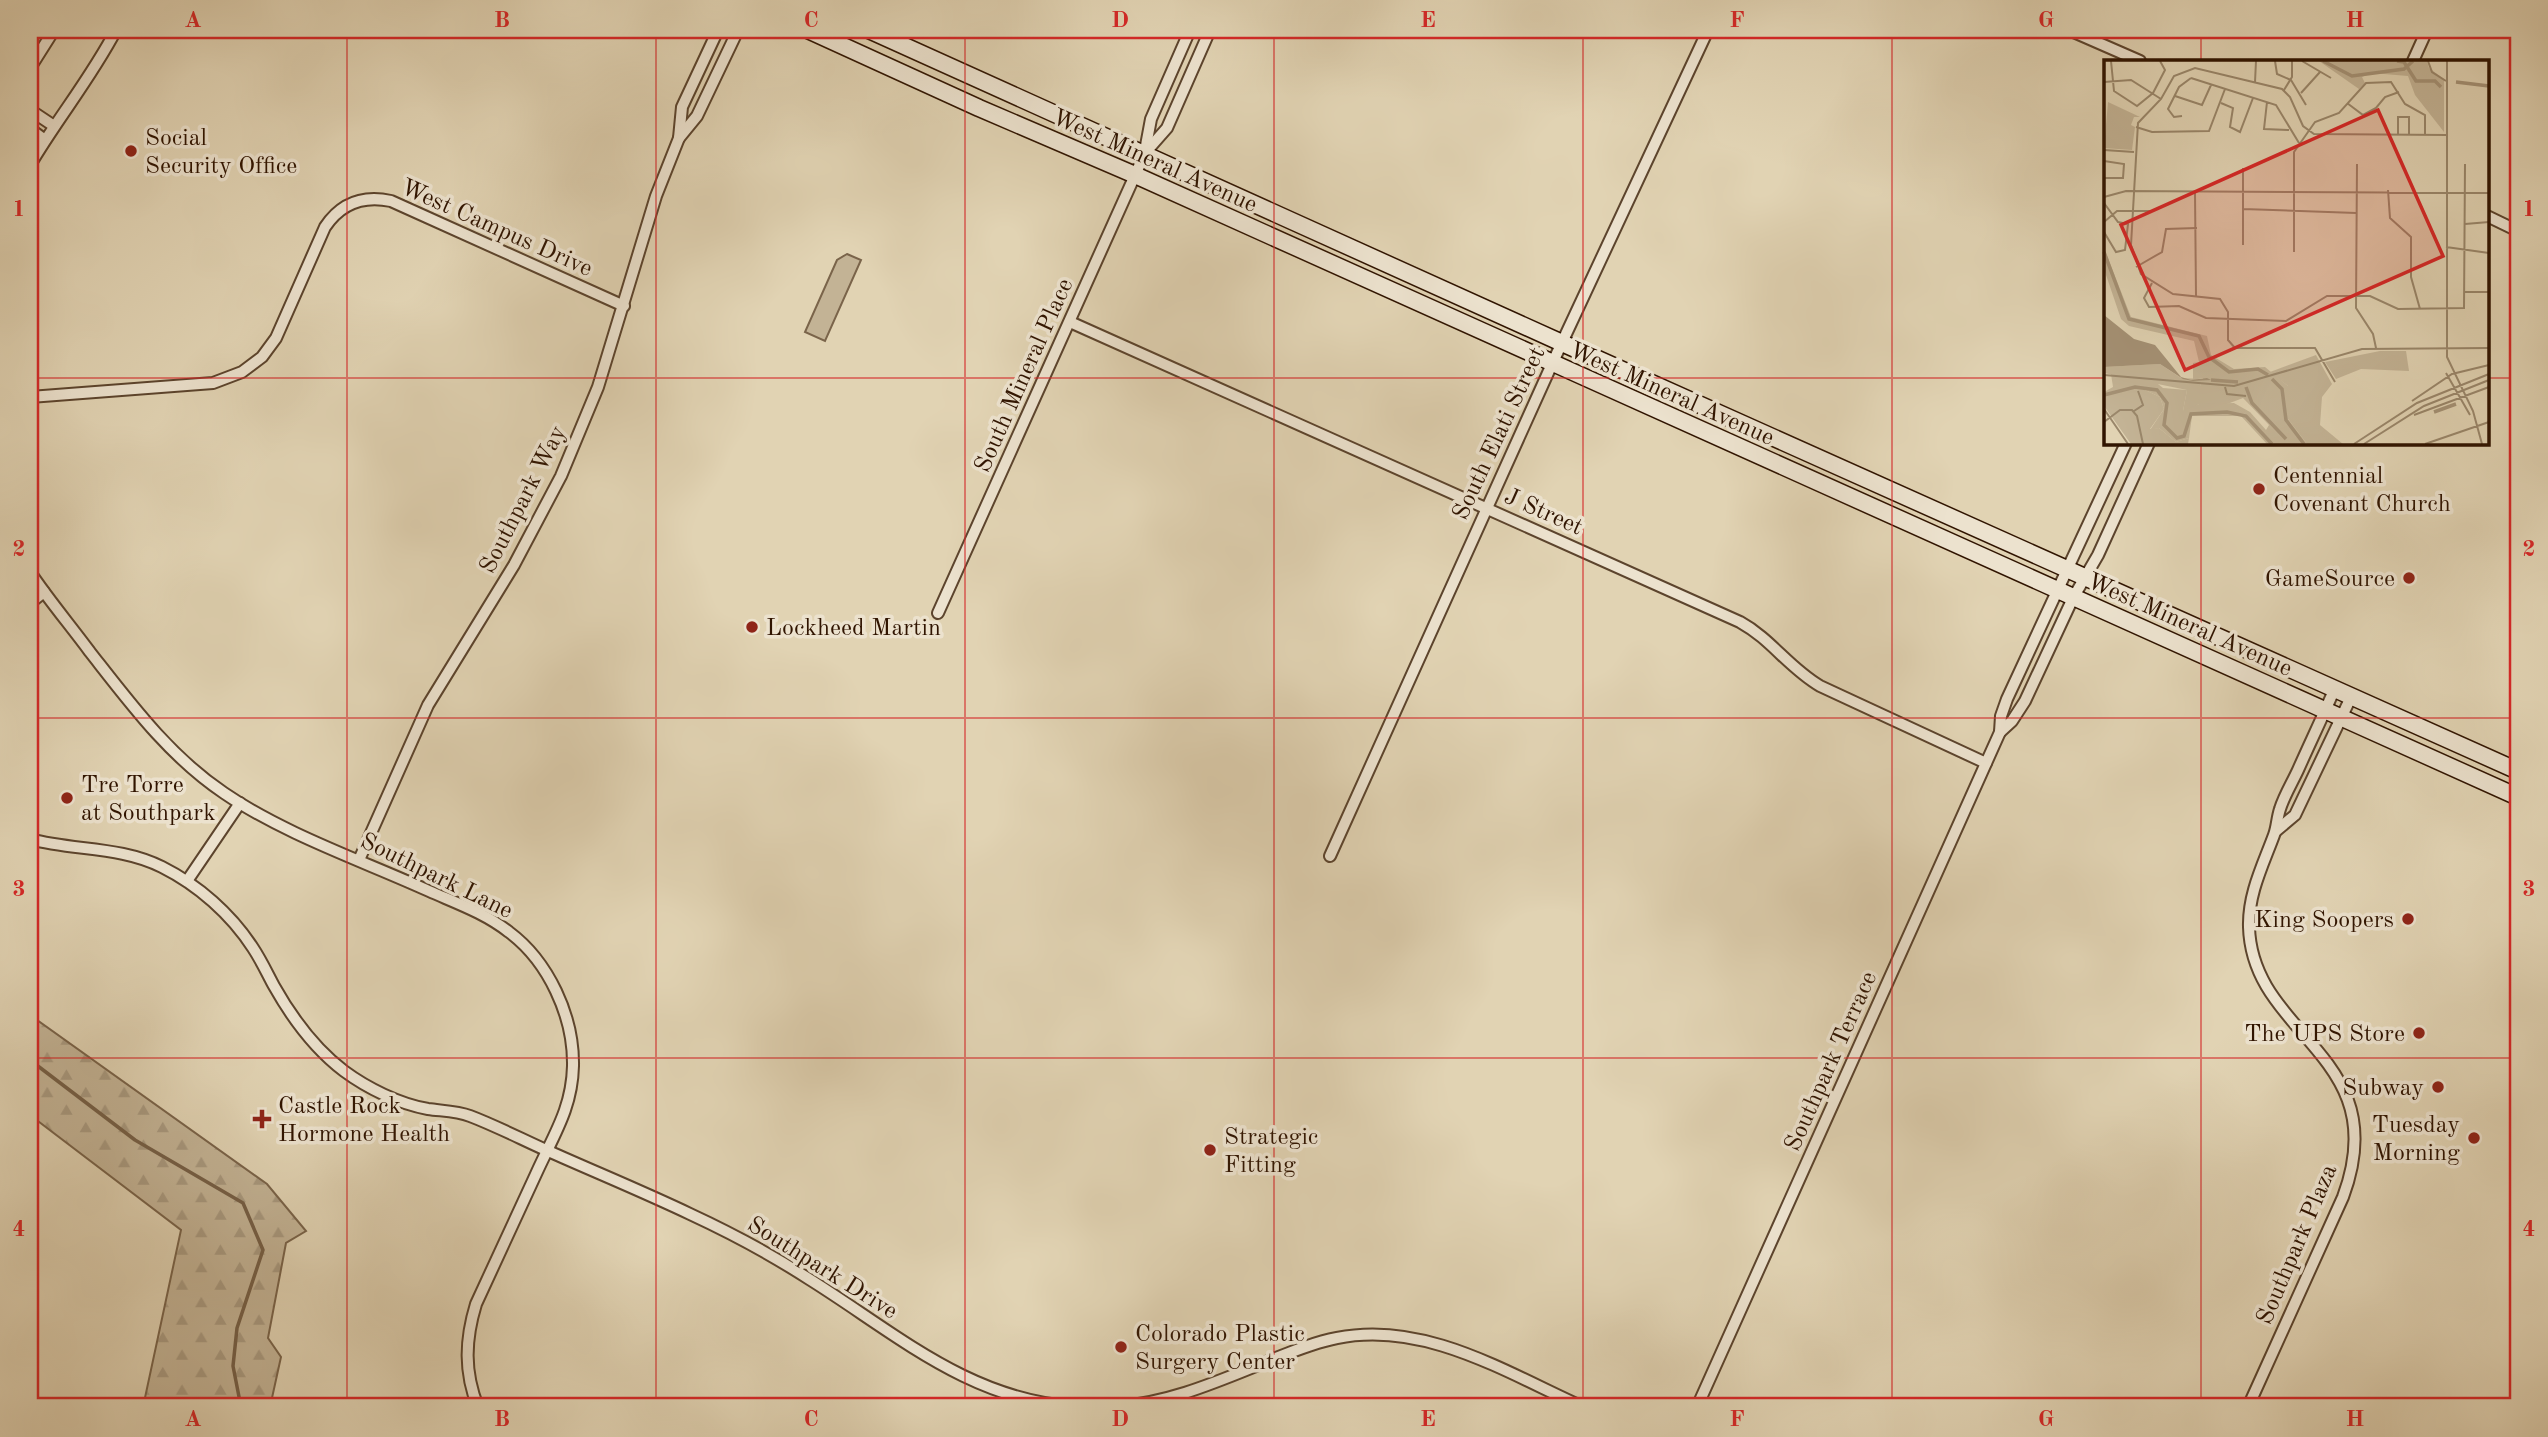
<svg xmlns="http://www.w3.org/2000/svg" width="2548" height="1437" font-family="'Old Standard TT',serif">
	<defs>
		<pattern id="forest-firs" width="22" height="20" patternUnits="userSpaceOnUse" patternTransform="scale(1.75)"><rect width="22" height="20" fill="#c3b395"/><path d="M5 1l3.5 6h-7zM16 11l3.5 6h-7z" fill="#a8997f"/></pattern>
	</defs>
	<rect width="100%" height="100%" fill="#e1d3b3"/>
	<filter id="stains"><feTurbulence type="fractalNoise" baseFrequency=".00286" numOctaves="4"/><feColorMatrix values="0 0 0 0 .2 0 0 0 0 .09 0 0 0 0 .02 0 0 0 .5 -.17"/></filter>
	<radialGradient id="worn" r=".72"><stop offset=".6" stop-color="#630" stop-opacity="0"/><stop offset="1" stop-color="#630" stop-opacity=".3"/></radialGradient>
	<path fill="url(#forest-firs)" stroke="#7a644a" stroke-width="2" d="M 30,1015 L 267,1184 L 306,1231 L 286,1243 L 268,1338 L 281,1357 L 270,1407 L 143,1407 L 181,1230 L 30,1115 Z"/>
	<path fill="#c3b395" stroke="#7a644a" stroke-width="2" d="M 847,254 L 861,260 L 825,341 L 805,332 L 837,260 Z"/>
	<g fill="none" stroke-linecap="round" stroke-linejoin="round">
		<path stroke="#766047" stroke-width="3.5" d="M 30,1060 L 135,1140 L 243,1203 L 263,1250 L 237,1328 L 233,1366 L 241,1407"/>
		<defs>
			<g id="street">
				<path d="M 2069,30 L 2140,61"/>
				<path d="M 2413,61 L 2427,30"/>
				<path d="M 30,68 L 54,30"/>
				<path d="M 30,110 L 54,126"/>
				<path d="M 30,129 L 45,140"/>
				<path d="M 679,138 L 697,116 L 738,30"/>
				<path d="M 1145,151 L 1151,119 L 1190,30"/>
				<path d="M 30,165 C 57,119 91,78 116,30"/>
				<path d="M 2487,216 L 2518,231"/>
				<path d="M 1070,322 L 1740,622 C 1771,639 1789,668 1820,686 L 1986,763"/>
				<path d="M 30,397 L 213,383 L 242,372 L 262,357 L 276,338 L 325,227 C 341,203 363,195 391,201 L 624,306"/>
				<path d="M 30,572 C 48,599 70,625 90,652 C 130,703 169,756 224,793 C 284,834 363,861 429,891 C 456,903 485,913 509,932 C 548,961 574,1016 573,1066 C 572,1109 553,1136 536,1174 C 516,1217 496,1260 476,1304 C 465,1340 464,1372 478,1407"/>
				<path d="M 30,603 L 44,592"/>
				<path d="M 938,613 L 1145,153 L 1167,128 L 1210,30"/>
				<path d="M 2000,732 L 2012,721 L 2025,701 L 2073,598 L 2098,555 L 2149,443"/>
				<path d="M 2276,831 L 2295,815 L 2352,695"/>
				<path d="M 30,839 C 74,851 120,846 162,867 C 198,885 231,914 253,948 C 261,960 267,973 274,986 C 292,1018 315,1049 344,1071 C 367,1088 399,1104 428,1109 C 442,1111 457,1111 470,1116 C 499,1127 527,1142 555,1154 C 600,1174 646,1193 690,1214 C 731,1233 772,1255 809,1279 C 897,1334 970,1401 1078,1407"/>
				<path d="M 1330,856 L 1552,364 L 1708,30"/>
				<path d="M 359,860 L 428,705 L 514,565 L 561,476 L 598,387 L 656,196 L 679,138 L 682,107 L 718,30"/>
				<path d="M 187,881 L 240,803"/>
				<path d="M 1114,1407 C 1172,1403 1223,1379 1276,1358 C 1296,1350 1316,1342 1337,1338 C 1424,1320 1507,1373 1583,1407"/>
				<path d="M 1697,1407 L 2000,732 L 2001,716 L 2007,699 L 2126,443"/>
				<path d="M 2248,1407 L 2343,1197 C 2396,1055 2252,1037 2249,927 C 2248,894 2263,865 2274,835 C 2277,827 2277,818 2280,809 C 2284,796 2292,783 2298,770 C 2310,743 2323,716 2335,688"/>
			</g>
			<g id="secondary">
				<path d="M 808,30 L 979,108 L 1135,175 L 2518,797"/>
				<path d="M 869,30 L 1562,343 L 2518,771"/>
			</g>
		</defs>
		<use href="#street" stroke="#5c442d" stroke-width="14"/>
		<use href="#secondary" stroke="#301400" stroke-width="19"/>
		<use href="#street" stroke="#ece2ce" stroke-width="10"/>
		<use href="#secondary" stroke="#ece2ce" stroke-width="16"/>
	</g>
	<path fill="none" stroke="#d62828" stroke-width="2" stroke-opacity="0.55" d="M 347,30 L 347,1407M 656,30 L 656,1407M 965,30 L 965,1407M 1274,30 L 1274,1407M 1583,30 L 1583,1407M 1892,30 L 1892,1407M 2201,30 L 2201,61M 30,378 L 2105,378M 2487,378 L 2518,378M 2201,443 L 2201,1407M 30,718 L 2518,718M 30,1058 L 2518,1058"/>
	<g fill="#8f2418" stroke="#ece2ce" stroke-width="2.5">
		<circle cx="131" cy="151" r="7"/>
		<circle cx="2259" cy="489" r="7"/>
		<circle cx="2409" cy="578" r="7"/>
		<circle cx="752" cy="627" r="7"/>
		<circle cx="67" cy="798" r="7"/>
		<circle cx="2408" cy="919" r="7"/>
		<circle cx="2419" cy="1033" r="7"/>
		<circle cx="2438" cy="1087" r="7"/>
		<path d="M258.5 1108.5h7v7h7v7h-7v7h-7v-7h-7v-7h7z"/>
		<circle cx="2474" cy="1138" r="7"/>
		<circle cx="1210" cy="1150" r="7"/>
		<circle cx="1121" cy="1347" r="7"/>
	</g>
	<g text-anchor="middle" stroke-width="7" stroke-linejoin="round" paint-order="stroke">
		<g font-size="24" fill="#301400" stroke="#ece2ce" text-anchor="start">
			<text x="145" y="145">Social<tspan x="145" dy="28">Security Office</tspan></text>
			<text x="2273" y="483">Centennial<tspan x="2273" dy="28">Covenant Church</tspan></text>
			<text x="2395" y="586" text-anchor="end">GameSource</text>
			<text x="766" y="635">Lockheed Martin</text>
			<text x="81" y="792">Tre Torre<tspan x="81" dy="28">at Southpark</tspan></text>
			<text x="2394" y="927" text-anchor="end">King Soopers</text>
			<text x="2405" y="1041" text-anchor="end">The UPS Store</text>
			<text x="2424" y="1095" text-anchor="end">Subway</text>
			<text x="278" y="1113">Castle Rock<tspan x="278" dy="28">Hormone Health</tspan></text>
			<text x="2460" y="1132" text-anchor="end">Tuesday<tspan x="2460" dy="28">Morning</tspan></text>
			<text x="1224" y="1144">Strategic<tspan x="1224" dy="28">Fitting</tspan></text>
			<text x="1135" y="1341">Colorado Plastic<tspan x="1135" dy="28">Surgery Center</tspan></text>
		</g>
		<g font-size="24" fill="#301400" stroke="#ece2ce">
			<text transform="translate(1155 160) rotate(24)" y="8">West Mineral Avenue</text>
			<text transform="translate(497 227) rotate(24)" y="8">West Campus Drive</text>
			<text transform="translate(1023 375) rotate(-66)" y="8">South Mineral Place</text>
			<text transform="translate(1672 393) rotate(24)" y="8">West Mineral Avenue</text>
			<text transform="translate(1498 433) rotate(-65)" y="8">South Elati Street</text>
			<text transform="translate(522 499) rotate(-63)" y="8">Southpark Way</text>
			<text transform="translate(1544 511) rotate(24)" y="8">J Street</text>
			<text transform="translate(2190 624) rotate(24)" y="8">West Mineral Avenue</text>
			<text transform="translate(437 875) rotate(26)" y="8">Southpark Lane</text>
			<text transform="translate(1830 1061) rotate(-66)" y="8">Southpark Terrace</text>
			<text transform="translate(2296 1244) rotate(-67)" y="8">Southpark Plaza</text>
			<text transform="translate(823 1267) rotate(32)" y="8">Southpark Drive</text>
		</g>
	</g>
	<g transform="translate(2104 60)">
		<rect width="385" height="385" fill="#e1d3b3"/>
		<path d="M 276,291 L 302,291 L 305,311 L 257,309 L 232,319 L 221,302 ZM 212,295 L 228,324 L 218,337 L 216,365 L 239,384 L 203,384 L 184,359 L 184,326 L 166,312 ZM 56,304 L 77,318 L 99,319 L 96,326 L 141,326 L 139,338 L 118,346 L 95,344 L 83,352 L 79,351 L 83,330 L 0,313 L 0,307 ZM 24,330 L 41,330 L 56,337 L 60,349 L 46,369 L 55,368 L 72,382 L 85,378 L 84,384 L 27,384 L 0,346 L 0,337 Z" fill="#c3b395"/>
		<path d="M 0,188 L 27,257 L 103,276 L 107,295 L 130,309 L 161,307 L 184,326 L 184,359 L 203,384 L 163,384 L 137,356 L 88,356 L 85,378 L 72,382 L 55,368 L 46,370 L 60,349 L 56,337 L 41,330 L 0,337 L 0,332 L 9,327 L 7,314 L 49,320 L 59,328 L 83,330 L 79,351 L 95,344 L 130,343 L 146,352 L 162,370 L 165,365 L 139,338 L 140,326 L 96,326 L 99,318 L 89,320 L 89,303 L 95,302 L 90,281 L 25,266 L 17,259 L 0,209 Z" fill="#c3b395"/>
		<path d="M 215,1 L 323,1 L 325,8 L 340,19 L 340,72 L 311,35 L 304,16 L 268,13 L 258,17 L 261,23 L 255,29 ZM 4,42 L 36,57 L 30,57 L 27,65 L 31,67 L 28,90 L 0,88 Z" fill="#c3b395"/>
		<path d="M 0,255 L 30,279 L 51,285 L 77,317 L 87,320 L 103,318 L 107,320 L 89,321 L 79,319 L 56,304 L 0,307 Z" fill="#a59276"/>
		<path fill="none" stroke="#a59276" stroke-width="3.5" d="M 219,1 L 248,16 L 300,9 L 309,1M 293,1 L 300,2 L 312,21 L 331,21 L 337,27M 352,22 L 385,26M 0,192 L 25,259 L 95,276 L 105,297 L 125,312 L 154,309 L 164,315M 168,319 L 178,329 L 182,360 L 200,384M 107,320 L 134,322M 142,327 L 148,343 L 182,379M 0,335 L 31,327 L 53,330 L 63,343 L 60,365 L 73,378 L 80,376 L 87,354 L 123,352 L 142,356 L 168,384M 330,352 L 352,344"/>
		<path fill="none" stroke="#9a876b" stroke-width="2" d="M 7,1 L 10,31 L 33,46 L 49,33 L 61,10 L 56,1M 171,1 L 173,14 L 187,20 L 202,45M 198,1 L 227,18M 324,1 L 328,12 L 342,21M 343,1 L 343,297 L 369,351 L 378,384M 87,18 L 172,45 L 195,83M 0,22 L 27,20 L 57,39M 151,22 L 152,1M 180,30 L 188,17 L 188,1M 197,33 L 216,12M 71,36 L 98,45 L 107,25M 163,42 L 160,69 L 185,70M 117,43 L 129,48 L 126,67 L 136,72 L 149,38M 243,43 L 259,55 L 272,48 L 281,37 L 295,32M 78,56 L 70,57 L 64,49 L 75,27 L 87,18M 32,67 L 48,72 L 105,71 L 121,29M 294,75 L 294,57 L 305,57 L 305,75M 0,90 L 30,92M 0,101 L 20,104 L 19,118 L 0,118M 253,104 L 252,248 L 269,274 L 272,288M 139,108 L 139,185M 284,130 L 286,158 L 307,177 L 307,217 L 316,249M 91,133 L 92,236M 0,137 L 22,131 L 385,133M 0,143 L 14,162 L 24,164 L 21,190 L 12,192 L 0,172M 139,149 L 252,153M 0,162 L 13,151 L 47,151M 361,164 L 385,162M 342,187 L 385,193M 190,192 L 190,92 L 211,62 L 235,53 L 262,23 L 287,22 L 301,44 L 321,55 L 321,75M 32,207 L 58,192 L 62,169 L 93,168M 48,223 L 40,238 L 45,247 L 75,246 L 102,258 L 182,261 L 223,236 L 266,236 L 294,249 L 360,248 L 361,104M 361,232 L 385,232M 342,313 L 366,355M 0,315 L 130,326 L 258,289 L 385,288M 231,322 L 211,288 L 131,288 L 124,280 L 124,252 L 116,239 L 69,234 L 37,214 L 27,185 L 34,63 L 57,39 L 70,16 L 91,8 L 178,29 L 186,37 L 199,66 L 210,74 L 343,75M 121,327 L 123,334 L 142,336M 308,341 L 348,314 L 385,305M 0,349 L 24,384M 30,351 L 39,345 L 34,331M 310,355 L 385,327M 0,362 L 16,350 L 28,350 L 33,356 L 39,384M 250,384 L 313,343 L 385,314M 260,384 L 320,346 L 385,320M 321,384 L 385,362"/>
		<path fill="#d62828" fill-opacity="0.15" stroke="#d62828" stroke-width="3.5" d="M 274,50 L 339,196 L 81,310 L 17,165 Z"/>
		<rect width="385" height="385" fill="none" stroke="#301400" stroke-width="3.5"/>
	</g>
	<rect width="2548" height="1437" fill="none" stroke="#e1d3b3" stroke-width="77"/>
	<rect x="38" y="38" width="2472" height="1360" fill="none" stroke="#d62828" stroke-width="2.5"/>
	<g font-size="23" text-anchor="middle" font-weight="bold" fill="#d62828">
		<text x="193" y="27">A</text>
		<text x="502" y="27">B</text>
		<text x="811" y="27">C</text>
		<text x="1120" y="27">D</text>
		<text x="1428" y="27">E</text>
		<text x="1737" y="27">F</text>
		<text x="2046" y="27">G</text>
		<text x="2355" y="27">H</text>
		<text x="19" y="216">1</text>
		<text x="2529" y="216">1</text>
		<text x="19" y="556">2</text>
		<text x="2529" y="556">2</text>
		<text x="19" y="896">3</text>
		<text x="2529" y="896">3</text>
		<text x="19" y="1236">4</text>
		<text x="2529" y="1236">4</text>
		<text x="193" y="1426">A</text>
		<text x="502" y="1426">B</text>
		<text x="811" y="1426">C</text>
		<text x="1120" y="1426">D</text>
		<text x="1428" y="1426">E</text>
		<text x="1737" y="1426">F</text>
		<text x="2046" y="1426">G</text>
		<text x="2355" y="1426">H</text>
	</g>
	<rect width="100%" height="100%" filter="url(#stains)"/>
	<rect width="100%" height="100%" fill="url(#worn)"/>
</svg>
